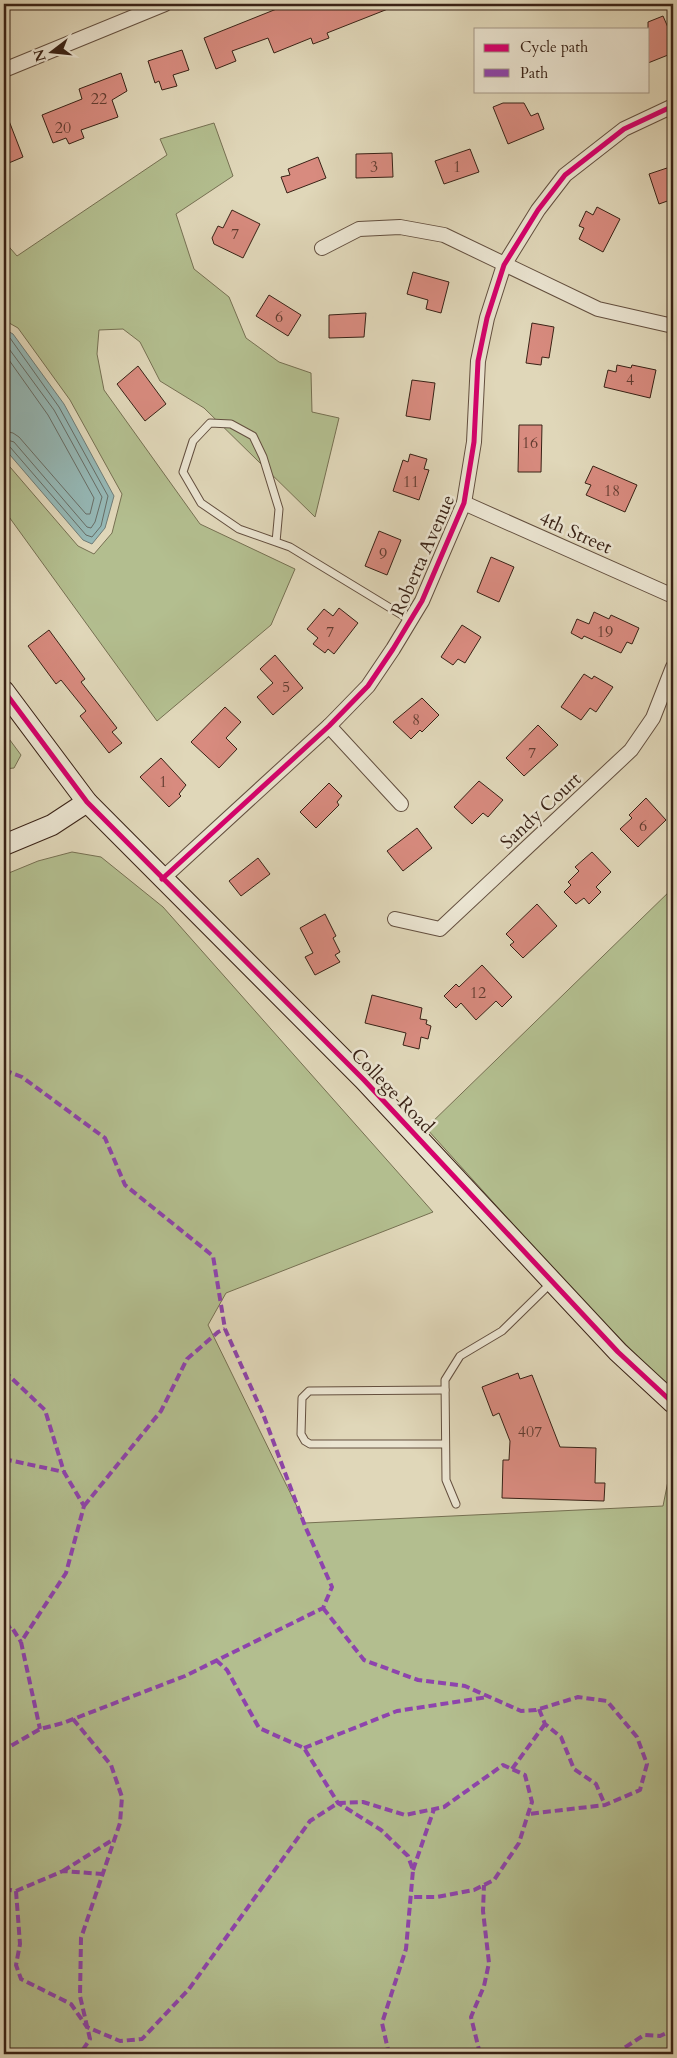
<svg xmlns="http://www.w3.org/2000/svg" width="677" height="2058" font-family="Cardo,serif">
	<rect width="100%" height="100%" fill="#e0d7b9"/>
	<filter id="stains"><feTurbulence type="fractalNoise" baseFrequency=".004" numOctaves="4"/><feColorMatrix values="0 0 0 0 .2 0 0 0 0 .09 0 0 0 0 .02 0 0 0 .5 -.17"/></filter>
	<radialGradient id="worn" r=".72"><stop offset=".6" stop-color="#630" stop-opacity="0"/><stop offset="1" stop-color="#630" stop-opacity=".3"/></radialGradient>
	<g fill="#b3be8f" stroke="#767052">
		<path d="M 214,123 L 233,176 L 176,214 L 194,269 L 229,297 L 246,338 L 279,362 L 311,373 L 312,412 L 339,418 L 315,517 L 204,408 L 160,381 L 140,342 L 123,329 L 99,330 L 97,354 L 104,390 L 200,524 L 295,569 L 271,625 L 157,721 L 4,510 L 4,460 L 78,546 L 94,554 L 112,533 L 122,494 L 70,400 L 18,328 L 4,320 L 4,241 L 17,256 L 167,155 L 160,139 Z"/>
		<path d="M 4,732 L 21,755 L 14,768 L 4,769 Z"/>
		<path d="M 72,852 L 101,857 L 163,907 L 433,1212 L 226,1293 L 208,1325 L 305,1523 L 663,1506 L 673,1456 L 673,2054 L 4,2054 L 4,875 L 38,861 Z"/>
		<path d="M 673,888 L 673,1389 L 653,1372 L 580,1298 L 426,1128 Z"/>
	</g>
	<path fill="#95b8b6" stroke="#707c76" d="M 4,329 L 13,334 L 64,404 L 114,496 L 105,528 L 92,544 L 83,540 L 4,448 Z"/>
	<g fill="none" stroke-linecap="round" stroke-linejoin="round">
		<g stroke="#676d66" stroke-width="1">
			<path d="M 4,335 L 10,338 L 59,407 L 108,496 L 101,526 L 92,537 L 86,535 L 10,447 L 4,445"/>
			<path d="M 4,342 L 54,410 L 102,497 L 95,522 L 91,528 L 87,527 L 14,442 L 4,439"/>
			<path d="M 4,353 L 48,415 L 94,498 L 90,514 L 86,514 L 19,437 L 13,433 L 4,431"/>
		</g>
	</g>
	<g fill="#d88b7f" stroke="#392216">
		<path d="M 289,4 L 398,4 L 398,5 L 327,33 L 329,38 L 313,44 L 311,38 L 274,53 L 268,38 L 232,51 L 236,61 L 216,69 L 204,38 Z"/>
		<path d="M 663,16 L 670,32 L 673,30 L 673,53 L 648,63 L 648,22 Z"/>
		<path d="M 182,50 L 189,70 L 173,75 L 177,86 L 162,90 L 159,81 L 155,83 L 148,61 Z"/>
		<path d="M 121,73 L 127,91 L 112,100 L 118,117 L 81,130 L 84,138 L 69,144 L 66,138 L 53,143 L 42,115 L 82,99 L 79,89 Z"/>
		<path d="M 503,103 L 524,103 L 531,116 L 538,113 L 544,129 L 508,144 L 493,107 Z"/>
		<path d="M 4,108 L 23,157 L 4,165 Z"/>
		<path d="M 470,149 L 479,172 L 444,184 L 435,161 Z"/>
		<path d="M 392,153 L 393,177 L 356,178 L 356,154 Z"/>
		<path d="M 318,157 L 326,178 L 287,193 L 281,177 L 290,175 L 288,169 Z"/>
		<path d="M 673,166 L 673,199 L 659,204 L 649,174 Z"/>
		<path d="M 597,207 L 620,219 L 603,252 L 579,239 L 584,228 L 579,226 L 586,211 L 593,215 Z"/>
		<path d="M 232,210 L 260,224 L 243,258 L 214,244 L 212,238 L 218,226 L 223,228 Z"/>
		<path d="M 413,272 L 449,282 L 441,313 L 426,309 L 428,300 L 407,294 Z"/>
		<path d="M 269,295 L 301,315 L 288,336 L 256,316 Z"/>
		<path d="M 366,313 L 364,337 L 329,338 L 329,315 Z"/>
		<path d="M 532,323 L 554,327 L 549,358 L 542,357 L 541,365 L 526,363 Z"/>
		<path d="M 617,365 L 631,368 L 632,365 L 656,370 L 650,398 L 604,387 L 608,370 L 616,372 Z"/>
		<path d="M 138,366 L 166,404 L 145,421 L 117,384 Z"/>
		<path d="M 412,380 L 435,383 L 430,420 L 406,416 Z"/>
		<path d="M 519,425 L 542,425 L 541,472 L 518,472 Z"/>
		<path d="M 410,454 L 427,459 L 424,469 L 429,470 L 419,500 L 393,491 L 403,460 L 408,462 Z"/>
		<path d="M 593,466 L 637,485 L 625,512 L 586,495 L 591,485 L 585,483 Z"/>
		<path d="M 379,531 L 401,540 L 387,575 L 365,566 Z"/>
		<path d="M 491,557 L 514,567 L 499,602 L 477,592 Z"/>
		<path d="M 339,608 L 358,623 L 334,654 L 328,649 L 325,653 L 313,644 L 318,638 L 307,629 L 324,609 L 333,616 Z"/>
		<path d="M 594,612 L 609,619 L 611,615 L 639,628 L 632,644 L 627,642 L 621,653 L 584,636 L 582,639 L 571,633 L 577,619 L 589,624 Z"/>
		<path d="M 462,625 L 481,637 L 465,663 L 458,659 L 453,665 L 441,657 Z"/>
		<path d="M 49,630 L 85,679 L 81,682 L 117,728 L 112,732 L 122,743 L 109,753 L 80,716 L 86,711 L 61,680 L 56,684 L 28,646 Z"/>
		<path d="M 275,655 L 303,688 L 273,715 L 257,697 L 273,683 L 260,669 Z"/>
		<path d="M 584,674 L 592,679 L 594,676 L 613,687 L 596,712 L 590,708 L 581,720 L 561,707 Z"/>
		<path d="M 422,698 L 439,715 L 422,732 L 420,730 L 411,739 L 393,722 Z"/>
		<path d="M 225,707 L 241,722 L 226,738 L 237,749 L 219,768 L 191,742 Z"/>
		<path d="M 538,725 L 558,745 L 524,776 L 506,758 Z"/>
		<path d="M 161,758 L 186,785 L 179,794 L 181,796 L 169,807 L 140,777 Z"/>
		<path d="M 479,781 L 503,800 L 488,817 L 483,813 L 472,824 L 454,807 Z"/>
		<path d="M 329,783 L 342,796 L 337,802 L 339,805 L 316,828 L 300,812 Z"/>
		<path d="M 646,798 L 666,820 L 638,847 L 620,829 L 632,818 L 629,815 Z"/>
		<path d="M 417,828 L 432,848 L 403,871 L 387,851 Z"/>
		<path d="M 592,852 L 611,872 L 596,887 L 601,892 L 589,904 L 584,898 L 576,904 L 564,892 L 571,885 L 568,882 L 579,871 L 575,867 Z"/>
		<path d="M 258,858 L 270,874 L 241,896 L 229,881 Z"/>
		<path d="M 537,904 L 557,926 L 523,958 L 510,945 L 514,942 L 506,934 Z"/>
		<path d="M 325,914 L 336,936 L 333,938 L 340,952 L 335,955 L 340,962 L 315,975 L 305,957 L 313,953 L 300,928 Z"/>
		<path d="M 482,965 L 512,997 L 502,1007 L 496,1001 L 476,1020 L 461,1003 L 456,1008 L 444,996 L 456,984 L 459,987 Z"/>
		<path d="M 372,995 L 422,1008 L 420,1019 L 427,1020 L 426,1024 L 431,1026 L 428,1039 L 421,1037 L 419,1049 L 403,1045 L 406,1033 L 365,1023 Z"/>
		<path d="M 518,1373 L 520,1379 L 532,1375 L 560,1447 L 596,1448 L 595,1483 L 605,1483 L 604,1501 L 502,1498 L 503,1460 L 509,1460 L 510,1441 L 499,1413 L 493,1416 L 482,1387 Z"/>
	</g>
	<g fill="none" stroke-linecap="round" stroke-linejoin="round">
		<defs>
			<g id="lane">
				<path d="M 276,542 L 279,509 L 263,457 L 253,436 L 231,424 L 210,423 L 193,441 L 183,472 L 201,503 L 239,529 L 290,547 L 410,620"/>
				<path d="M 444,1444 L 310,1444 L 305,1441 L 301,1434 L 302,1398 L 309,1391 L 445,1390"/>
				<path d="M 456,1504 L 446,1480 L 445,1380 L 460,1356 L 502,1331 L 551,1283"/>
			</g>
			<g id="street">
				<path d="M 4,70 L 165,4"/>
				<path d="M 322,248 L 359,229 L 400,227 L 444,235 L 598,309 L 673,326"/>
				<path d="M 464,503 L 673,596"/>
				<path d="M 329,726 L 401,804"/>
				<path d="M 162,879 L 329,726 L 368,686 L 393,649 L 422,601 L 464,503 L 474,442 L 478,361 L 487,318 L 504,265 L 538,210 L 565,175 L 624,129 L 673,106"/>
				<path d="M 395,919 L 440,929 L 631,750 L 653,718 L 673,667"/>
			</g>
			<g id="secondary">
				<path d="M 4,691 L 87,802 L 364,1080 L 618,1352 L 673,1403"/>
				<path d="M 4,845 L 52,825 L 87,802"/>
			</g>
		</defs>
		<use href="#lane" stroke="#634f3f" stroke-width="9"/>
		<use href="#street" stroke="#634f3f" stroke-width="16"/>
		<use href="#secondary" stroke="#392216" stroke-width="22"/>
		<use href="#lane" stroke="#ebe5d2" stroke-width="7"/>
		<use href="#street" stroke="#ebe5d2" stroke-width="14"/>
		<use href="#secondary" stroke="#ebe5d2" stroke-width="20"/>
		<g stroke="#8e44ad" stroke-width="4" stroke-dasharray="8 4" stroke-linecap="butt">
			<path d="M 4,940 L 6,968 L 4,974"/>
			<path d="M 4,1070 L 22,1077 L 105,1138 L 125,1185 L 213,1256 L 225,1329 L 263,1414 L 305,1526 L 332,1587 L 323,1608 L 185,1676 L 63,1723 L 40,1729 L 4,1750"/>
			<path d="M 4,1371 L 45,1410 L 64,1472"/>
			<path d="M 4,1459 L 64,1472 L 84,1506 L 66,1573 L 21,1642 L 40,1729"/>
			<path d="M 84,1506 L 161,1411 L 187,1359 L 218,1332 L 225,1329"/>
			<path d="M 323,1608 L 364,1660 L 418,1680 L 465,1686 L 521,1711 L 536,1710 L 578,1697 L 607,1701 L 637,1737 L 647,1764 L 640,1790 L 605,1805 L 528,1814"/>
			<path d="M 4,1630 L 11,1626 L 21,1642"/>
			<path d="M 216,1660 L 227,1670 L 259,1728 L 304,1748 L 338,1803 L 381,1830 L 408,1856 L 413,1870 L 406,1949 L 382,2023 L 389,2054"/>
			<path d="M 539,1709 L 545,1724 L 561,1737 L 574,1769 L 596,1784 L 605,1805"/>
			<path d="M 73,1719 L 111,1765 L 122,1797 L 120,1823 L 81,1938 L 80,1996 L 90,2039 L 80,2054"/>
			<path d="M 304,1748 L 397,1711 L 488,1697"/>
			<path d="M 512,1769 L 545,1724"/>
			<path d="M 413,1870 L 434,1809"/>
			<path d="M 63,1871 L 114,1839"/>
			<path d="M 4,1889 L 16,1891 L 63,1871 L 103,1874"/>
			<path d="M 16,1891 L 20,1944 L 16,1965 L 21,1979 L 71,2004 L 87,2027 L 120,2041 L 142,2039 L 189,1989 L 310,1821 L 338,1803 L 363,1802 L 405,1815 L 444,1807 L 503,1765 L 525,1775 L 532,1802 L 528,1814 L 519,1843 L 494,1880 L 474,1890 L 437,1897 L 412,1897"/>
			<path d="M 480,2054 L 471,2017 L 484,1986 L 489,1963 L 483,1911 L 484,1885"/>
			<path d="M 615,2054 L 644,2035 L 660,2036 L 673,2030"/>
		</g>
		<defs>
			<g id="cycleway">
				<path d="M 4,691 L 87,802 L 364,1080 L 618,1352 L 673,1403"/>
				<path d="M 162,879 L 329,726 L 368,686 L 393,649 L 422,601 L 464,503 L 474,442 L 478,361 L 487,318 L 504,265 L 538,210 L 565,175 L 624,129 L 673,106"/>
			</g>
		</defs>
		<use href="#cycleway" stroke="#ebe5d2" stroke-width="8"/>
		<use href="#cycleway" stroke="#d6006c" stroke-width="5"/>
	</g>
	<g text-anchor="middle" stroke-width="5" stroke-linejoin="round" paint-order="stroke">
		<g font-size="16" fill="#613c30">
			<text x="99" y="104">22</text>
			<text x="63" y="133">20</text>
			<text x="374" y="172">3</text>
			<text x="457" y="172">1</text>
			<text x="235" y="239">7</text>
			<text x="279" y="322">6</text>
			<text x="630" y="385">4</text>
			<text x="530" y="448">16</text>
			<text x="411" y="487">11</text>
			<text x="612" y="496">18</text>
			<text x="383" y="559">9</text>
			<text x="330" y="637">7</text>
			<text x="605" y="637">19</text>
			<text x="286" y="692">5</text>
			<text x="416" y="725">8</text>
			<text x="532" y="758">7</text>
			<text x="163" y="787">1</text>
			<text x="643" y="831">6</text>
			<text x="478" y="998">12</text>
			<text x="530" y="1437">407</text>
		</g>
		<g font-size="19" fill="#392216" stroke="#ebe5d2">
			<text transform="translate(576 532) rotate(24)" y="7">4th Street</text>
			<text transform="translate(422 555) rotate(-66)" y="7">Roberta Avenue</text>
			<text transform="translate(540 810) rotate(-43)" y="7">Sandy Court</text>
			<text transform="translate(393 1090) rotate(46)" y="7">College Road</text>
		</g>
	</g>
	<rect width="677" height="2058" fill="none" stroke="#e0d7b9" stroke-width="20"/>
	<rect x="5" y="5" width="667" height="2048" fill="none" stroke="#392216" stroke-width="2.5"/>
	<rect x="10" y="10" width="657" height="2038" fill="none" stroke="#392216"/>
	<rect x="474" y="28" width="175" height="65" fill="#ebe5d2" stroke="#a49787"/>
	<rect x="484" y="44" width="25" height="8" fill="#d6006c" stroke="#a49787"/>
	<text x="520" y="52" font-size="15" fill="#392216">Cycle path</text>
	<rect x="484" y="69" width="25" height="8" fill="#8e44ad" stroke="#a49787"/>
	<text x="520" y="78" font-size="15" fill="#392216">Path</text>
	<g transform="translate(52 52) rotate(254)" stroke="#ebe5d2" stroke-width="4" paint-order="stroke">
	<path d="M0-4L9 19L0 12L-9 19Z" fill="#392216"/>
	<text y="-8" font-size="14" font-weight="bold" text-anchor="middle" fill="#392216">N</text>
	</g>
	<rect width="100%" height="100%" filter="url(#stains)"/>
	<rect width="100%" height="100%" fill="url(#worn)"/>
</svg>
